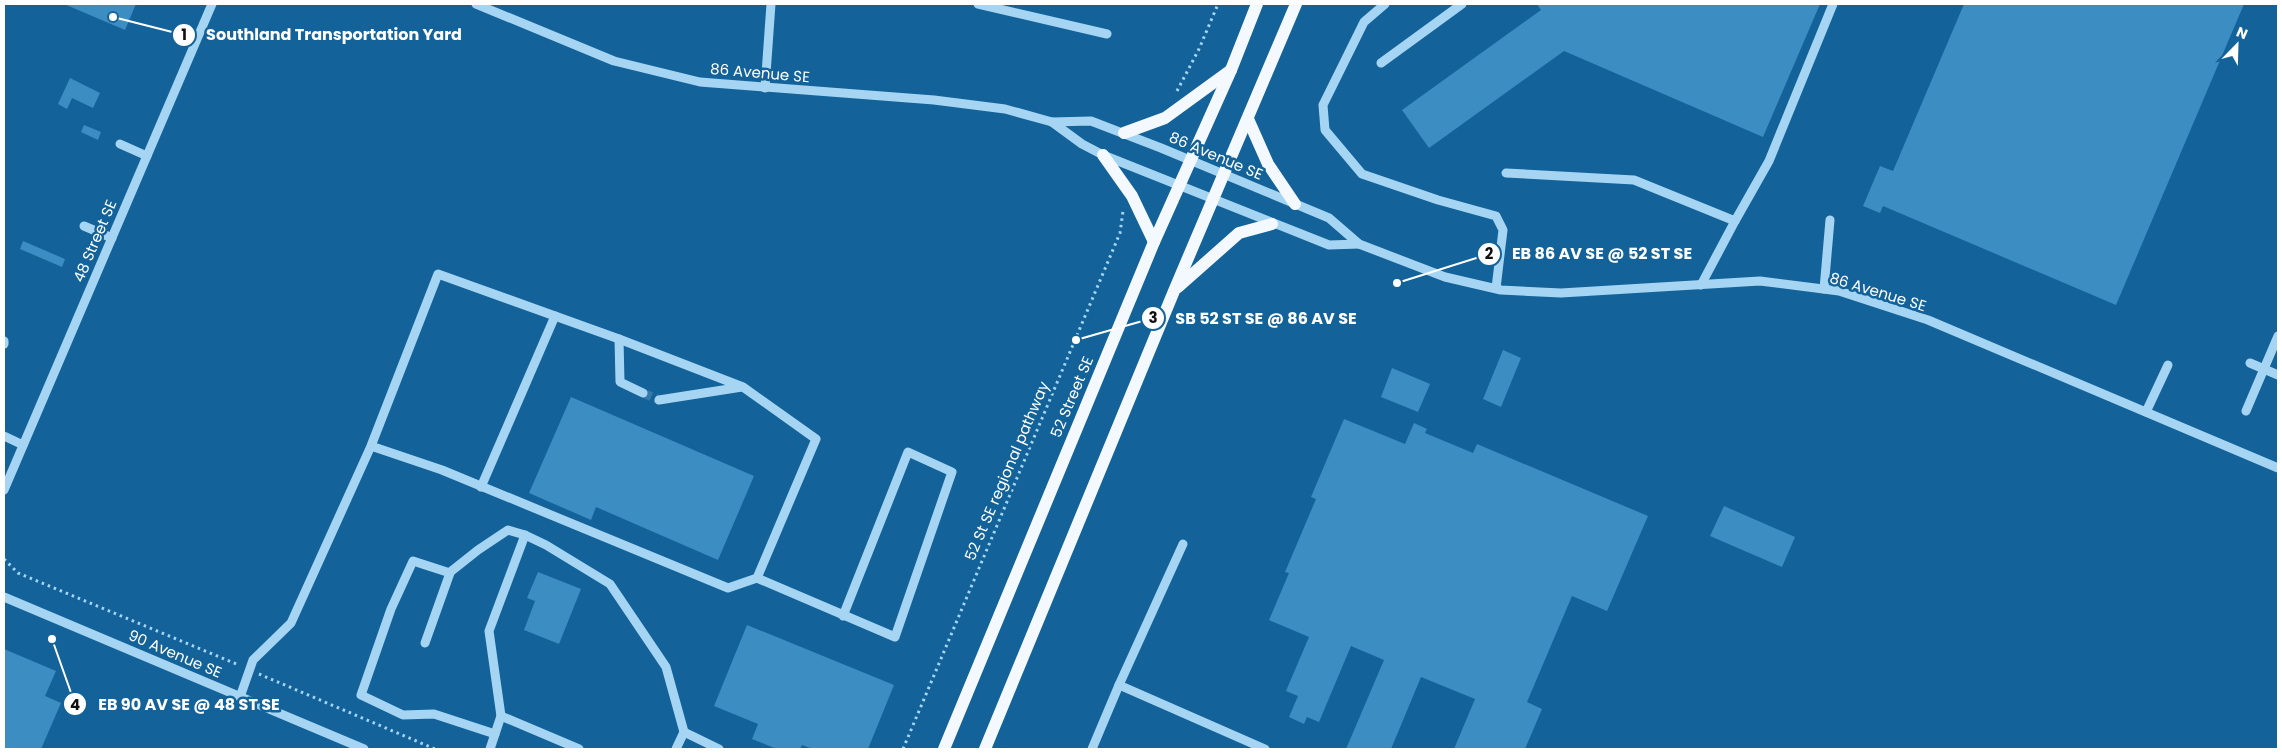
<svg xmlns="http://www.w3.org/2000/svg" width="2282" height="753" font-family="Poppins,sans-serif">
	<rect width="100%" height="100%" fill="#13639a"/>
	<g fill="#3c8dc1">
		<path d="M 64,4 L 136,4 L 125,30 Z"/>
		<path d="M 1537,4 L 1820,4 L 1763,137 L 1564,51 L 1429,148 L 1402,110 L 1541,10 Z"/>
		<path d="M 1964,4 L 2244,4 L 2116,305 L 1883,206 L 1880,213 L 1863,206 L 1880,166 L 1893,171 Z"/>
		<path d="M 70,78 L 100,93 L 93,108 L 72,98 L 67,109 L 58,104 Z"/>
		<path d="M 84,125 L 101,132 L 98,140 L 81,132 Z"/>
		<path d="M 23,241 L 65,259 L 62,267 L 20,249 Z"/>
		<path d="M 1503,350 L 1521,358 L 1501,407 L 1483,399 Z"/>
		<path d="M 1392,368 L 1430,384 L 1418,412 L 1381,397 Z"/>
		<path d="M 571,397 L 754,476 L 718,560 L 596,507 L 591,520 L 529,493 Z"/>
		<path d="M 1344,419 L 1405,444 L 1414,423 L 1427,429 L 1425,433 L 1473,453 L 1477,444 L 1648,516 L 1607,611 L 1572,596 L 1527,702 L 1542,709 L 1525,749 L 1454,749 L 1475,699 L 1421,677 L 1391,749 L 1346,749 L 1384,660 L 1351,646 L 1319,722 L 1307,717 L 1304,724 L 1289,717 L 1298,696 L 1286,691 L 1309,637 L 1269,620 L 1289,573 L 1285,572 L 1316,499 L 1311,497 Z"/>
		<path d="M 1724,506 L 1795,537 L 1782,567 L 1710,536 Z"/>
		<path d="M 538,572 L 581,589 L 559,644 L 524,630 L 535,601 L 527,598 Z"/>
		<path d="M 747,625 L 894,685 L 868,749 L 813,749 L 802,745 L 800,749 L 777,749 L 752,739 L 758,724 L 714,706 Z"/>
		<path d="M 4,649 L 56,671 L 45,696 L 61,703 L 41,749 L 4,749 Z"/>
	</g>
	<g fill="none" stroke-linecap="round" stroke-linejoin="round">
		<path stroke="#367aa9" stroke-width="9" stroke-dasharray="9 4.5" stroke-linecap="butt" d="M 643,393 L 659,400"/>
		<g stroke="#a6d5f3" stroke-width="3" stroke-dasharray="2.5 4" stroke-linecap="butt">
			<path d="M 1177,91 L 1199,49 L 1218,4"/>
			<path d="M 4,559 L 18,573 L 239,665"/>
			<path d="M 259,674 L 435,749"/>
			<path d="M 903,749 L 1120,233 L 1123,211"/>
		</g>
		<g stroke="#a6d5f3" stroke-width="9">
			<path d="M 476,4 L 614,61 L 700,82 L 934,100 L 1005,109 L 1052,122 L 1091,121 L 1161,148 L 1329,218 L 1359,244 L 1445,277 L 1501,290 L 1561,293 L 1760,281 L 1839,291 L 1928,320 L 2278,468"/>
			<path d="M 978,4 L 1107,34"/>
			<path d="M 1385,4 L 1364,22 L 1323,105 L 1325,130 L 1362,174 L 1438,200 L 1496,216 L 1503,230 L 1496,288"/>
			<path d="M 1381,63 L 1462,4"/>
			<path d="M 765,88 L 771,4"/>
			<path d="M 1052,122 L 1082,144 L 1103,155 L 1329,245 L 1359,244"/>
			<path d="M 120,144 L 147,156"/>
			<path d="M 1506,173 L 1634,180 L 1735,221 L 1701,285"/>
			<path d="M 1735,221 L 1769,161 L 1833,4"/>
			<path d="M 84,226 L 112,238"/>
			<path d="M 1824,289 L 1830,220"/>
			<path d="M 619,339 L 620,382 L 643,393"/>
			<path d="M 4,341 L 4,344"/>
			<path d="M 2250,363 L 2278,375"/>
			<path d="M 659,400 L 742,387"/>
			<path d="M 2246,411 L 2278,336"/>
			<path d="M 2146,412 L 2168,365"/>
			<path d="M 4,436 L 23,445"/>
			<path d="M 481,487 L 555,316"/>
			<path d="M 4,490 L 212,4"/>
			<path d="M 1183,544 L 1119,685 L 1265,749"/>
			<path d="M 449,573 L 478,550 L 508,530 L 525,535"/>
			<path d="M 757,578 L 895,637 L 952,472 L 908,452 L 843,616"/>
			<path d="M 4,597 L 364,749"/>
			<path d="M 425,643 L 450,573 L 413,561 L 391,609 L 361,695 L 403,715 L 434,714 L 495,734"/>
			<path d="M 240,697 L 253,660 L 291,623 L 371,446 L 438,274 L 619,339 L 743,387 L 816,439 L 757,578 L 728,588 L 442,470 L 371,446"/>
			<path d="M 684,732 L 719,749"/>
			<path d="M 490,749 L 501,716"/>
			<path d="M 579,749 L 501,716 L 489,631 L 525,535 L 546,545 L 610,584 L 666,667 L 684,732 L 676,749"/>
			<path d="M 1092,749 L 1119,685"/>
		</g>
		<g stroke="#f3f9ff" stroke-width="12">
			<path d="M 1248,119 L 1268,164 L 1295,204"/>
			<path d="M 1124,133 L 1165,118 L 1231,70"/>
			<path d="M 1103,155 L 1132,196 L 1154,242"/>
			<path d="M 1178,287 L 1239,233 L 1272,224"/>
			<path d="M 944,749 L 1154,242 L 1231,70 L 1257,4"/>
			<path d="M 985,749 L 1174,291 L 1296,4"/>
		</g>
	</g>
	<g text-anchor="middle" stroke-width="5" stroke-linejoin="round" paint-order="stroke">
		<g font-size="15" fill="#fff" stroke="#13639a">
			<text transform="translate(760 73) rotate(5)" y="5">86 Avenue SE</text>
			<text transform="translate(1216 156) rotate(23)" y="5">86 Avenue SE</text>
			<text transform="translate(95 241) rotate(-67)" y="5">48 Street SE</text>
			<text transform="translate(1878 292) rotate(17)" y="5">86 Avenue SE</text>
			<text transform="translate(1072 397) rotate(-67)" y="5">52 Street SE</text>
			<text transform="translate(1007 471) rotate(-67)" y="5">52 St SE regional pathway</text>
			<text transform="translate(175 654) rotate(23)" y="5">90 Avenue SE</text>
		</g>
	</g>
	<path fill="none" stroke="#fff" stroke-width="2" d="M113 17L184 35M1397 283L1489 254M1076 340L1153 318M52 639L75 704"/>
	<g fill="#fff" stroke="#13639a" stroke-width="2">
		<circle cx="113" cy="17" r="5"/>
		<circle cx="1397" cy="283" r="5"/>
		<circle cx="1076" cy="340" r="5"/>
		<circle cx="52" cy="639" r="5"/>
		<circle cx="184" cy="35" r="12"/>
		<circle cx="1489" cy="254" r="12"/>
		<circle cx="1153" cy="318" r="12"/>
		<circle cx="75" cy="704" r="12"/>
	</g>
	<g font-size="15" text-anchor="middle" font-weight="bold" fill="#111">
		<text x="184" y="40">1</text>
		<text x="1489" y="259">2</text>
		<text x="1153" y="323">3</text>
		<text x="75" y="710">4</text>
	</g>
	<g font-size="16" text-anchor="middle" font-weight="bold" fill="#fff" stroke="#13639a" stroke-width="5" stroke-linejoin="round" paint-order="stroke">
		<text x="334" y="40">Southland Transportation Yard</text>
		<text x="1602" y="259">EB 86 AV SE @ 52 ST SE</text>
		<text x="1266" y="324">SB 52 ST SE @ 86 AV SE</text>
		<text x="189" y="710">EB 90 AV SE @ 48 ST SE</text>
	</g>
	<rect width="2282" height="753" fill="none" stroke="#ffffff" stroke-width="10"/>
	<g transform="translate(2237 45) rotate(23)" stroke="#13639a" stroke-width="4" paint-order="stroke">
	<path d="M0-4L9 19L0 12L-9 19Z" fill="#ffffff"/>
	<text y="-8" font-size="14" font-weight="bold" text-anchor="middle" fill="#ffffff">N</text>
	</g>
</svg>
